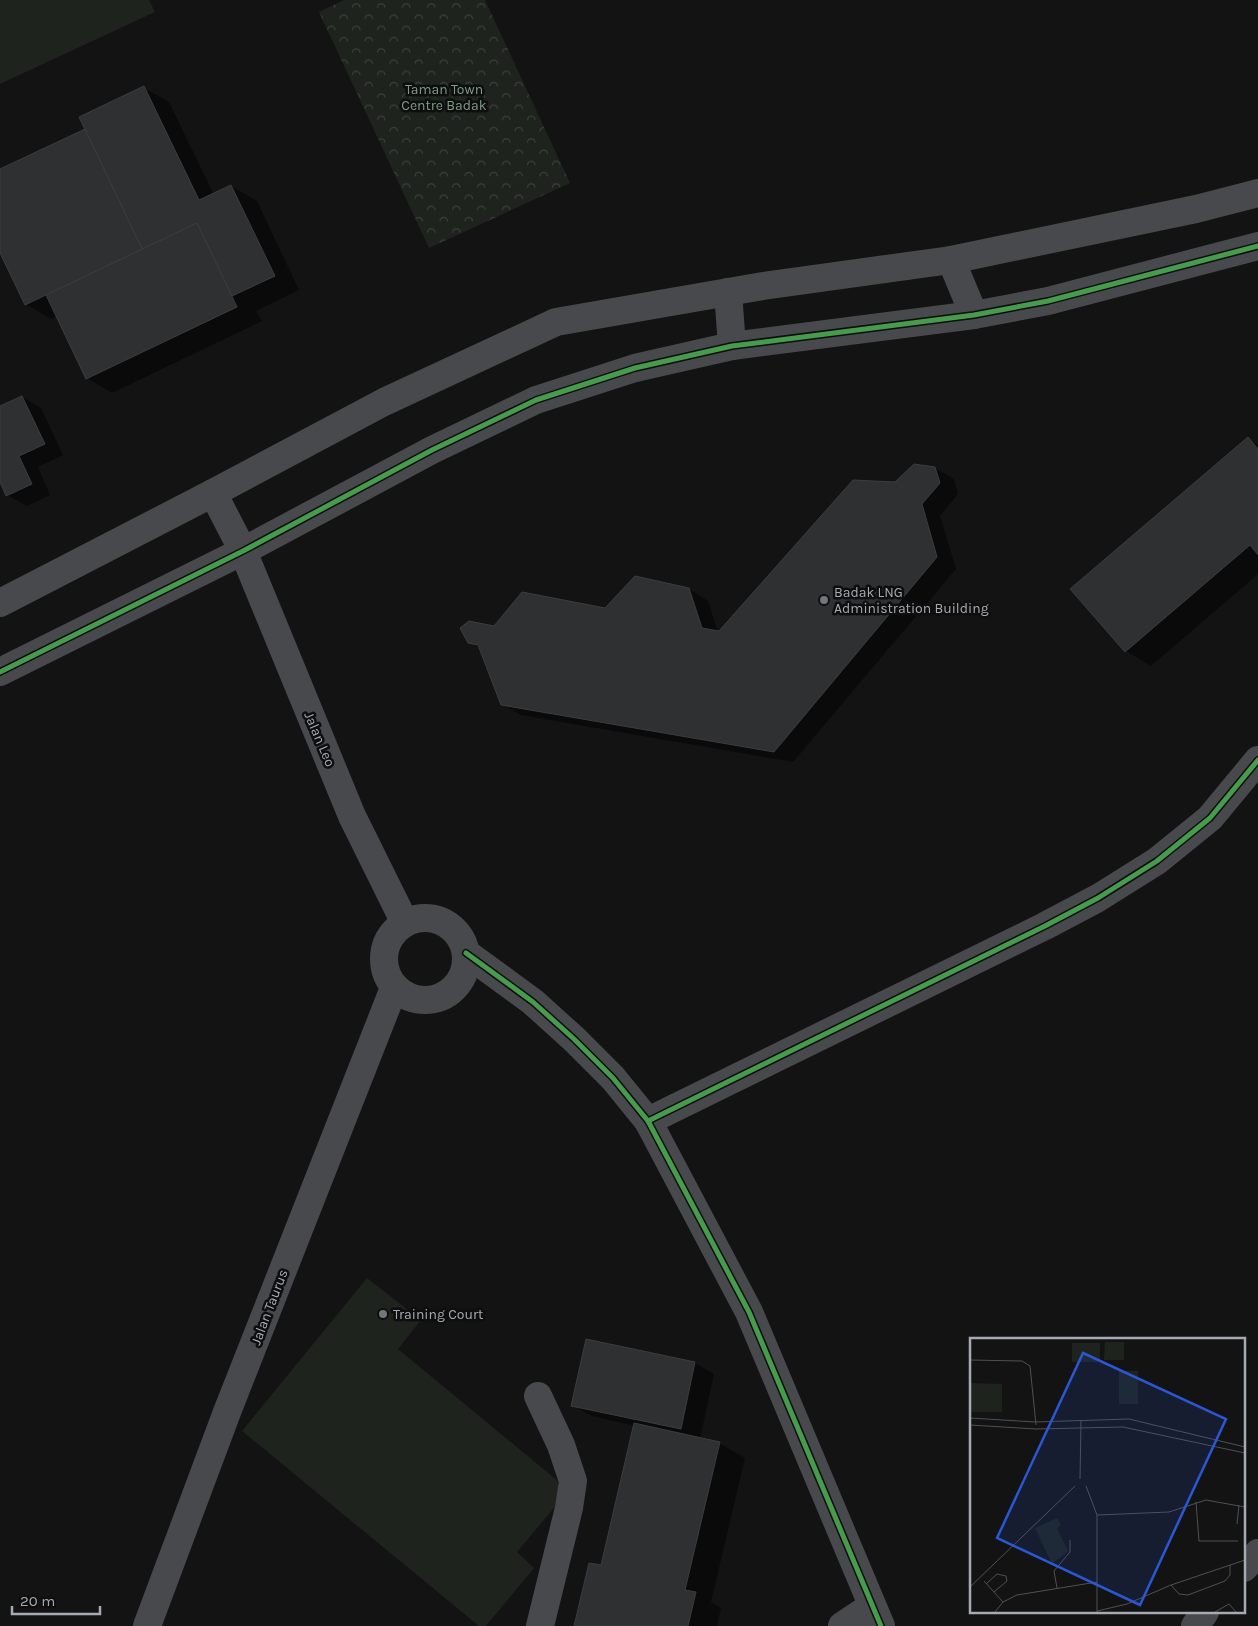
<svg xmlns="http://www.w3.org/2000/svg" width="1258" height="1626" font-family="Karla,sans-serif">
	<defs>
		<pattern id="park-crowns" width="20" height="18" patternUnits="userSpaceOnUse" patternTransform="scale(1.25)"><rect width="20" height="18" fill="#1e231e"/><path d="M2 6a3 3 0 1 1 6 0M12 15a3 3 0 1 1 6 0" fill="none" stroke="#3c403c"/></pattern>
	</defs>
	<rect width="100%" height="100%" fill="#131314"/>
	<path fill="url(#park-crowns)" d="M 344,0 L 485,0 L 570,183 L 429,248 L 319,12 Z"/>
	<g fill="#1e231e">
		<path d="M 0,0 L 149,0 L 155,12 L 0,84 Z"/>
		<path d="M 367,1278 L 421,1320 L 398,1349 L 558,1481 L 559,1502 L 517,1552 L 534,1568 L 486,1626 L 479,1626 L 242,1431 Z"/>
	</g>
	<g fill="#0007">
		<path d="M 144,88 L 169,102 L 214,195 L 231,186 L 257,201 L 299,290 L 256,311 L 262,321 L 112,393 L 87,378 L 57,316 L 51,319 L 26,304 L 0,250 L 0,171 L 87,130 Z"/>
		<path d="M 22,397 L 41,408 L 63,455 L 38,467 L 50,495 L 27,506 L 7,495 L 2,484 L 0,485 L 0,408 Z"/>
		<path d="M 1248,439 L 1258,445 L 1258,574 L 1151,666 L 1126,651 Z"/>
		<path d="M 935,468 L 954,479 L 958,494 L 940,516 L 956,569 L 793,762 L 521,715 L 502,704 L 480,648 L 469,642 L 494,627 L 605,610 L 689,589 L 708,601 L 718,632 L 895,484 Z"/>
		<path d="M 587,1340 L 695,1363 L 714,1374 L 700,1439 L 719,1443 L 745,1458 L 711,1602 L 721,1608 L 717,1626 L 575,1626 L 602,1567 L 635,1426 L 592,1416 L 573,1405 Z"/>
	</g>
	<g fill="#2f3031" stroke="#3c3d40">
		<path d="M 144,86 L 199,200 L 231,185 L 275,276 L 232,296 L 197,223 L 142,249 L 79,117 Z"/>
		<path d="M 85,129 L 142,249 L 25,305 L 0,253 L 0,169 Z"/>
		<path d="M 197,223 L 237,307 L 86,379 L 46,295 Z"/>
		<path d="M 22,396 L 45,444 L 19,456 L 32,484 L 6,496 L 0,482 L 0,406 Z"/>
		<path d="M 1248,437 L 1258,449 L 1258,555 L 1250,545 L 1125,652 L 1070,589 Z"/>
		<path d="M 914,464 L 935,467 L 940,483 L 922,504 L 937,557 L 774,752 L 501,705 L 478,645 L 468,643 L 460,628 L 469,621 L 494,626 L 522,592 L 605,608 L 635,576 L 689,588 L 702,628 L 719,631 L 853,480 L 895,482 Z"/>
		<path d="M 586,1339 L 695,1362 L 681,1429 L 571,1406 Z"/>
		<path d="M 634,1423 L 720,1442 L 685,1590 L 696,1592 L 688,1626 L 574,1626 L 589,1563 L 601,1565 Z"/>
	</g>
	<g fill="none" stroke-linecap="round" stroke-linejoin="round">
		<g stroke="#48494d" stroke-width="28">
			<path d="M 951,260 L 974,315"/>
			<path d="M 728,292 L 732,346"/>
			<path d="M 213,493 L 243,551 L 352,816 L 405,923"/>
			<path d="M 0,603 L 213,493 L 384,402 L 556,322 L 763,286 L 951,260 L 1196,209 L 1258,193"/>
			<path d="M 0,672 L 243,551 L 432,450 L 536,400 L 635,368 L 732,346 L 974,315 L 1048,301 L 1258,246"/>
			<circle cx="425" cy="959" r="41"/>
			<path d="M 466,953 L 533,1002 L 574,1039 L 613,1078 L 648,1121 L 749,1312 L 881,1626"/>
			<path d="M 648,1121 L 1045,926 L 1098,898 L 1157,861 L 1210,818 L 1258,760"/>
			<path d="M 538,1396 L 561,1445 L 573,1481 L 569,1508 L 540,1626"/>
			<path d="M 1244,1568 L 1258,1553"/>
			<path d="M 147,1626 L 227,1412 L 394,988"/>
			<path d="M 842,1626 L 872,1606"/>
			<path d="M 1195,1626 L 1205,1612"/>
		</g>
		<defs>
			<g id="cycleway">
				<path d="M 0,672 L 243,551 L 432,450 L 536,400 L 635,368 L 732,346 L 974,315 L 1048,301 L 1258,246"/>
				<path d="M 466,953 L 533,1002 L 574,1039 L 613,1078 L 648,1121 L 749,1312 L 881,1626"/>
				<path d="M 648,1121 L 1045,926 L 1098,898 L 1157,861 L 1210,818 L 1258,760"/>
			</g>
		</defs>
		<use href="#cycleway" stroke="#0e0e0f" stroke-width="8"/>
		<use href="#cycleway" stroke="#469c4c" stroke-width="5"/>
	</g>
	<g fill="#73767b" stroke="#0e0e0f" stroke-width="2">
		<circle cx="824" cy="600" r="5"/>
		<circle cx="383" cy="1314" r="5"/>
	</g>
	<g text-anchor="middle" stroke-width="5" stroke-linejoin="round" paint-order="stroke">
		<g font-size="14" fill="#7f9c80" stroke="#0e0e0f">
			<text x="444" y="94">Taman Town<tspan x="444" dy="16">Centre Badak</tspan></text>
		</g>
		<g font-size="14" fill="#a6abb3" stroke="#0e0e0f" text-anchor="start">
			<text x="834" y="597">Badak LNG<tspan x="834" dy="16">Administration Building</tspan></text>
			<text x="393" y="1319">Training Court</text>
		</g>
		<g font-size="14" fill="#a6abb3" stroke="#0e0e0f">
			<text transform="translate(320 739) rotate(67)" y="5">Jalan Leo</text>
			<text transform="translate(269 1307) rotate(-69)" y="5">Jalan Taurus</text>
		</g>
	</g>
	<g transform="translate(970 1338)">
		<rect width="275" height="275" fill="#131314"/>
		<path d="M 149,33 L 168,33 L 168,66 L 149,66 ZM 0,45 L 32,46 L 32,74 L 0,74 Z" fill="#1e231e"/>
		<path d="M 135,4 L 154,4 L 154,22 L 134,22 ZM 102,5 L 130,5 L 130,24 L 102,24 ZM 87,180 L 91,187 L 87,190 L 98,213 L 82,226 L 65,190 Z" fill="#1e231e"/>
		<path fill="none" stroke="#4e5054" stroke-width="1" d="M 0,22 L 52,23 L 60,28 L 66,87M 0,80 L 65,84 L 159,81 L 275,109M 0,87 L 66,91 L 153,89 L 275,115M 110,141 L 111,82M 116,148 L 127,177 L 127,274M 226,164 L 229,203 L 268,203M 127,177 L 199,174 L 236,162 L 275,169M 267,186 L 269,167M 14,243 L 33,264M 16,246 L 27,236 L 36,238 L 37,243 L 24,254M 201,247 L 209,256 L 218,257 L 255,243 L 260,237 L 260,227M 0,249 L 105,148M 87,250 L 84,233 L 100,214 L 100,202M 127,273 L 157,266 L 201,247 L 275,222M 25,274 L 33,264 L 47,257 L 127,244M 245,274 L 259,266 L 266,274"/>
		<path fill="#2b57d4" fill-opacity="0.15" stroke="#2b57d4" stroke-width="2.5" d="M 113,15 L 256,81 L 170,267 L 27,200 Z"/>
		<rect width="275" height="275" fill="none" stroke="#a6abb3" stroke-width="2.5"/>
	</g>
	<path d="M12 1606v8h88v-8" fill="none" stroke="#a6abb3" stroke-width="2.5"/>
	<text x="20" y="1606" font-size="15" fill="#a6abb3" stroke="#0e0e0f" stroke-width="4" paint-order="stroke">20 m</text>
</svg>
